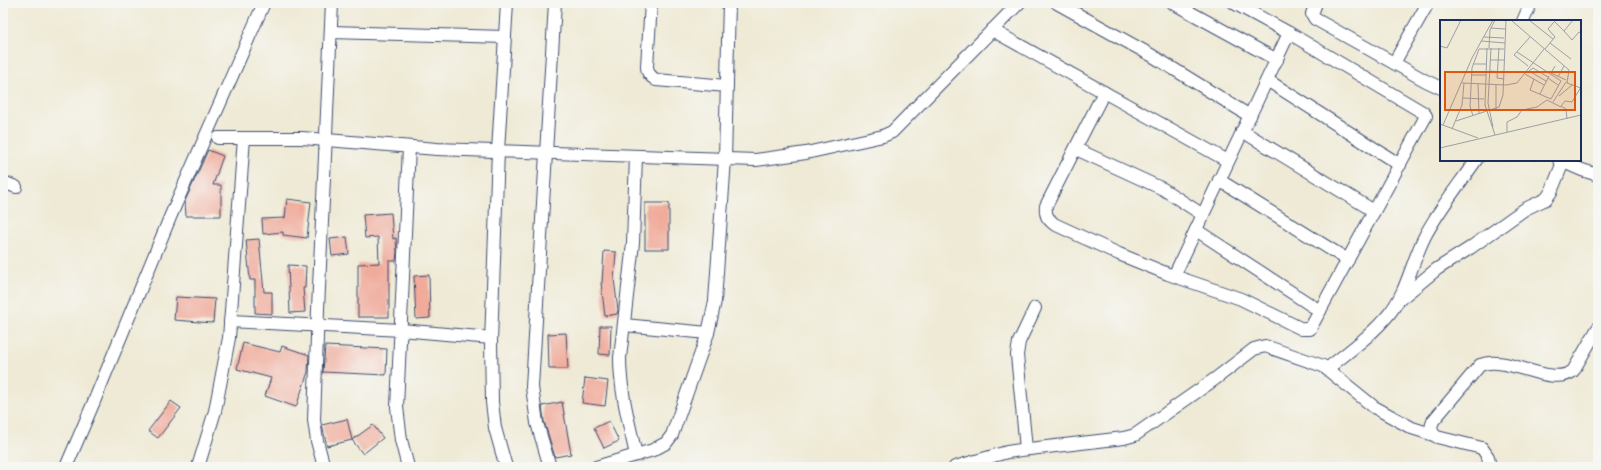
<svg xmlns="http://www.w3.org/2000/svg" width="1601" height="470" font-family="'Indie Flower',sans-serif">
	<rect width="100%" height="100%" fill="#f6f6f2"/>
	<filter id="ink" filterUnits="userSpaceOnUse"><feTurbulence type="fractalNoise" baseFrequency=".025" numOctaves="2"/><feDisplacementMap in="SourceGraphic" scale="8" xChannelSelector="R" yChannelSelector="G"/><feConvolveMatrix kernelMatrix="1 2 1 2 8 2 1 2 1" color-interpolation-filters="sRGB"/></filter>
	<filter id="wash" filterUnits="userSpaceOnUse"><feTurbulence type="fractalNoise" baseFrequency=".012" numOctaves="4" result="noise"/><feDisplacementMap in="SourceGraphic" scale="16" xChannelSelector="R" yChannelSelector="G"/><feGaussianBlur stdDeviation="0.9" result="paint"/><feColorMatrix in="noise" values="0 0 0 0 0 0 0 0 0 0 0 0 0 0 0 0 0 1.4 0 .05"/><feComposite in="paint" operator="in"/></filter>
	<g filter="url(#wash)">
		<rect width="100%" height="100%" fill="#efead5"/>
		<g id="blocks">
			<g fill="#f0ab9b">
				<path d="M 208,150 L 223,156 L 213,185 L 221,185 L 221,216 L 186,216 L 185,201 Z"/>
				<path d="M 287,199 L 311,202 L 307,238 L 283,235 L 283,232 L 263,234 L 262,219 L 285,218 Z"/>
				<rect x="645" y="203" width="24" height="46"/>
				<path d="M 391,213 L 393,239 L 396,238 L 397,252 L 396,261 L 389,261 L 389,317 L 358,317 L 358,264 L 379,263 L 378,237 L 365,238 L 363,215 Z"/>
				<path d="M 347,237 L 349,254 L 332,256 L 330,239 Z"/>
				<path d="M 259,239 L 264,292 L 272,292 L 272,314 L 255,313 L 255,280 L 250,280 L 246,240 Z"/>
				<path d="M 604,251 L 616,252 L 614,279 L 618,310 L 617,314 L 605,316 L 601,283 L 602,283 Z"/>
				<path d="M 288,265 L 306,266 L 305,288 L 303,288 L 305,312 L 290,313 Z"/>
				<path d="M 429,275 L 430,318 L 416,319 L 414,276 Z"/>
				<path d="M 176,297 L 215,299 L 213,323 L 174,320 Z"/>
				<path d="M 600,326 L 611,326 L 610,355 L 599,354 Z"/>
				<path d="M 566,333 L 568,369 L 549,369 L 548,334 Z"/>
				<path d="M 243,343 L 280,352 L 282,346 L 309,355 L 308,372 L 296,407 L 265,396 L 271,378 L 237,369 Z"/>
				<path d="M 325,346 L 387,349 L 386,375 L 323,372 Z"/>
				<path d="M 585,378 L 608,381 L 605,406 L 582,403 Z"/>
				<path d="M 171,401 L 181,408 L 158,438 L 148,431 Z"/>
				<path d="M 562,402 L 571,454 L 555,457 L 544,421 L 542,406 Z"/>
				<path d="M 347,419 L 352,440 L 327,446 L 322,425 Z"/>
				<path d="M 609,421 L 619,441 L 604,448 L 594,428 Z"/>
				<path d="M 373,425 L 383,438 L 363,454 L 352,440 Z"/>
			</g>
		</g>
	</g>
	<g filter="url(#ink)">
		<use href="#blocks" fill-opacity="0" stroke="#3b4b70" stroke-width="1"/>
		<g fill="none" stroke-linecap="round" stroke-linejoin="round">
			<defs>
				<g id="minor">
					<path d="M 651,3 L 647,66 C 647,73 650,76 656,80 L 727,86"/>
					<path d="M 1057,3 L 1151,55 L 1250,116"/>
					<path d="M 1173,3 L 1277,60"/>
					<path d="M 1316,3 L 1312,14 L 1315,19 L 1426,81 L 1441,88"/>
					<path d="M 1523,21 L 1531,3"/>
					<path d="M 992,30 L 1228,161"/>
					<path d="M 331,32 L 505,37"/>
					<path d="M 1394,63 L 1428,3"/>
					<path d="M 1267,80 L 1400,165"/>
					<path d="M 1104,92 L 1046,206 C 1045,215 1047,218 1054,224 L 1119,254 L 1168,274 L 1241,299 L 1302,329 L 1310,329 L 1426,116 L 1424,113 L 1289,33 L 1234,3"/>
					<path d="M 1242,131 L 1374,211"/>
					<path d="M 218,138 L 302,138 L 437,149 L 756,160 L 806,153 L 883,136 L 892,132 L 1019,3"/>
					<path d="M 1076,149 L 1163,189 L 1203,215"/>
					<path d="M 1559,160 L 1582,170 L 1598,175"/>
					<path d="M 1219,180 L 1348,260"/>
					<path d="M 3,182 L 16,187"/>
					<path d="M 1196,230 L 1320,311"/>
					<path d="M 1174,276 L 1289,33"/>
					<path d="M 1400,299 L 1437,269 L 1470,248 L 1525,209 L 1546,199 L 1551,192 L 1563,162"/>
					<path d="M 230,321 L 401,330 L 491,338"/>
					<path d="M 624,325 L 708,333"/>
					<path d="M 1327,369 C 1348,352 1372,335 1389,314 C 1407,292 1412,261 1425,236 C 1439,209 1459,185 1476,160"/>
					<path d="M 1026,449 L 1017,355 L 1019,342 L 1035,308"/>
					<path d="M 636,455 C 629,423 620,391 620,358 L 633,243 L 636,156"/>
					<path d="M 66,467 L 93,404 L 171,215 L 264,3"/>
					<path d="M 198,467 L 215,411 L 229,338 L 244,138"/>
					<path d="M 324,467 L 317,441 L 314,420 L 318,309 L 332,3"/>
					<path d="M 408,467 L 401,440 L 397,407 L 409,147"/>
					<path d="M 506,467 L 495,428 L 492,402 L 491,342 L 498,151 L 507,3"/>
					<path d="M 550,467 L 537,423 L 532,387 L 555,3"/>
					<path d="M 596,467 L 653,450 L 666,443 L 672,435 L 708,333 L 715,301 L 725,159 L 729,3"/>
					<path d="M 955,467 L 1007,452 L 1021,450 L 1124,438 L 1135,435 L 1215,379 L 1254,349 L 1265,346 L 1323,366 L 1374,407 L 1412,428 L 1434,435"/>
					<path d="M 1490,467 L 1488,457 L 1482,448 L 1437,437 C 1431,433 1430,428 1433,421 L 1480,365 C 1508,354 1550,388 1573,371 L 1598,328"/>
				</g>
			</defs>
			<use href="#minor" stroke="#3b4b70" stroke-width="14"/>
			<use href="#minor" stroke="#fff" stroke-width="12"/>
		</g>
	</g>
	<g transform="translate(1440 20)">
		<rect width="141" height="141" fill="#efead5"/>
		<path fill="none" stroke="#9a9fa5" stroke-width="1" d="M 71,0 L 129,50 L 127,63 L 141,68M 89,0 L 113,19M 113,0 L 124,11 L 133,0M 51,8 L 65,9M 124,11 L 132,20 L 139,12 L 141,13M 44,17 L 64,18M 41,21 L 65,23M 110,23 L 131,39M 0,26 L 7,28 L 21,0M 47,28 L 45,85 L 55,115M 49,28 L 50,10 L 55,0M 51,28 L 48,83 L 53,107M 59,28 L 57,58 L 64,59M 105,29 L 115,17 L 108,9 L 114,2M 77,32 L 121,61 L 111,79 L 90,70 L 94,59M 50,40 L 64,40M 33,44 L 46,44M 88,46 L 74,35 L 90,17M 115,46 L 111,53 L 126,60M 50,51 L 64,52M 89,51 L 93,48 L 108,57M 89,51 L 106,61M 85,54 L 104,65M 31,55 L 46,55M 118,57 L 124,46M 108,58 L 118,65M 22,63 L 66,65 L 77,63 L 104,29M 38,64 L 39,94M 100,74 L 109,56M 119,76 L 132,65M 23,78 L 44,79M 113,82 L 126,62M 56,89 L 56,65M 33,96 L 30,86 L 32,48 L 39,29 L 64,29M 127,99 L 126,89 L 121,86 L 125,81 L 132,82 L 141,67M 16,101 L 59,87 L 63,75 L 66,0M 0,104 L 38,118M 3,105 L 32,38 L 53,0M 12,109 L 22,85 L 24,63M 67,112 L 67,102 L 77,97 L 82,90 L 97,87 L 107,80 L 121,87M 0,128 L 141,95"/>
		<path fill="#de5710" fill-opacity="0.15" stroke="#de5710" stroke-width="2" d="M 5,52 L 135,52 L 135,90 L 5,90 Z"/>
		<rect width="141" height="141" fill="none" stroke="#1b2f5e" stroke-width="2"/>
	</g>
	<rect width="1601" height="470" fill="none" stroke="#f6f6f2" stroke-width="16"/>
</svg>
